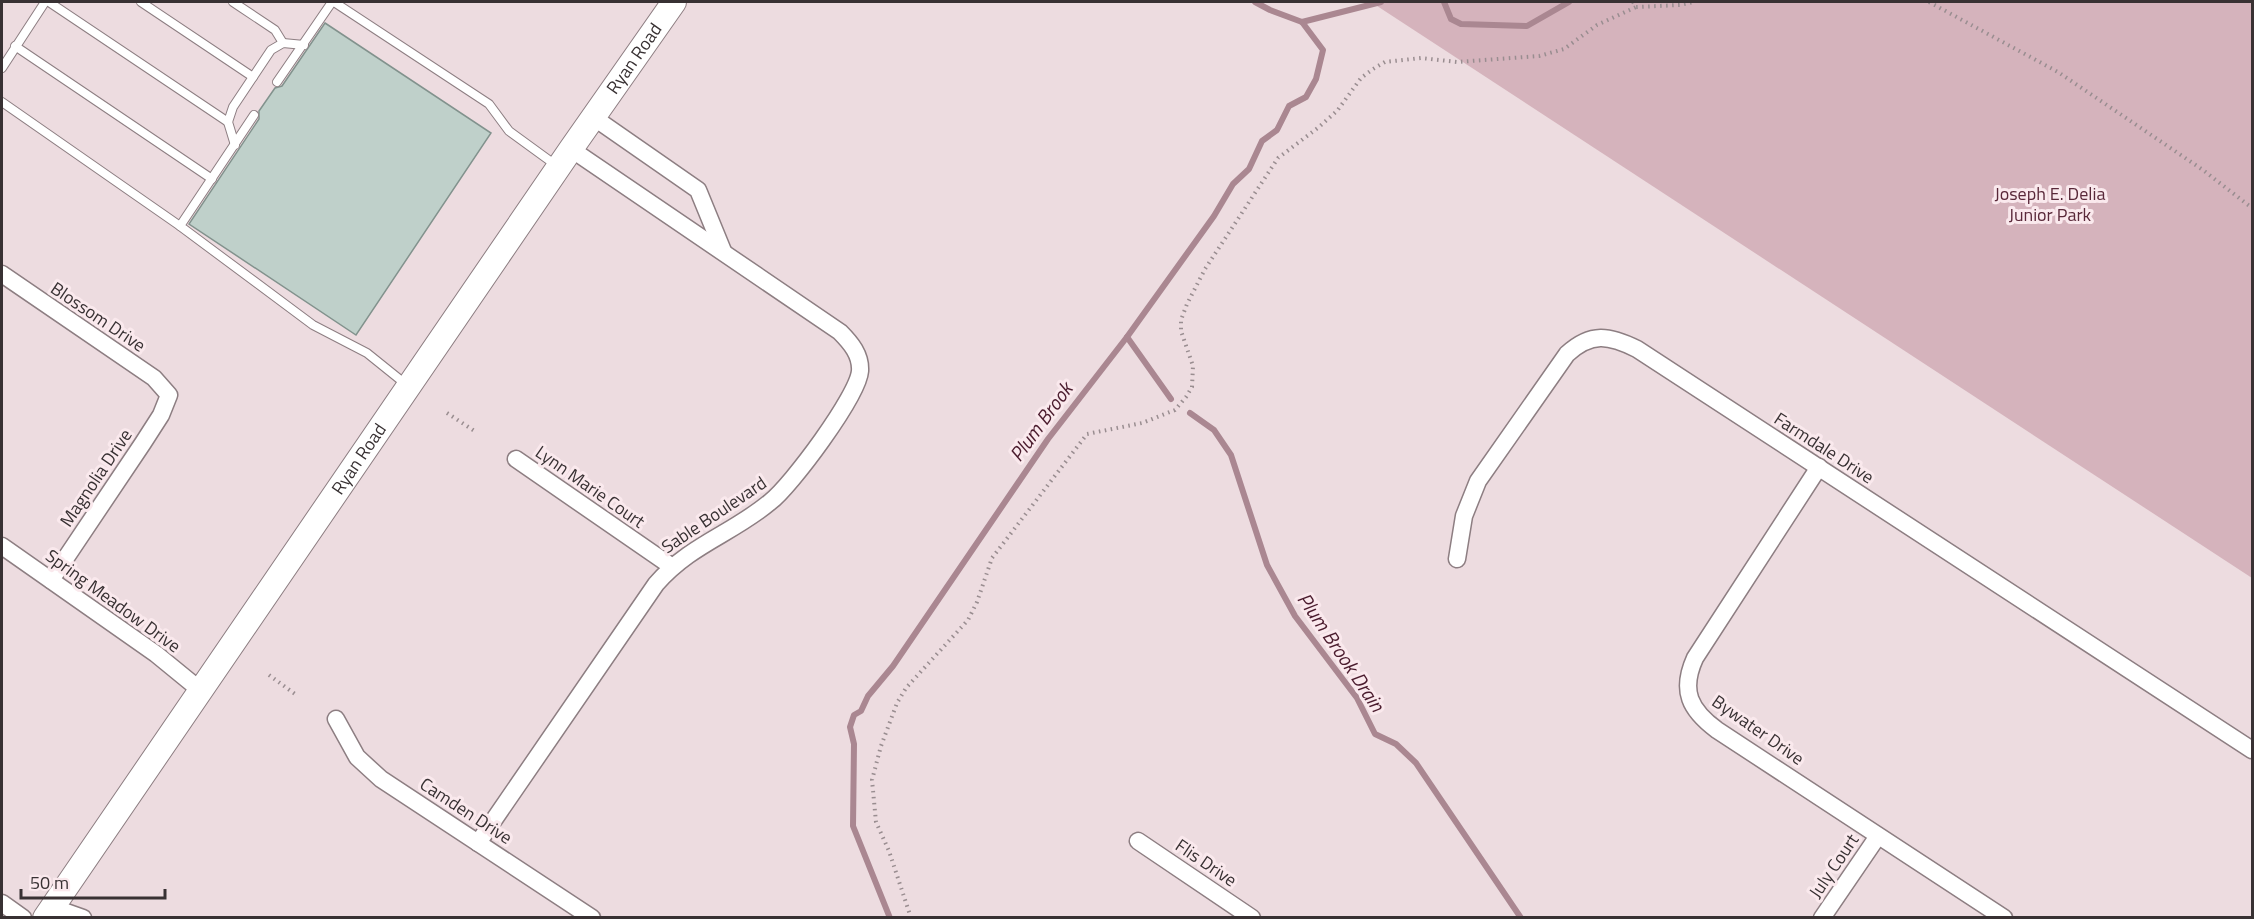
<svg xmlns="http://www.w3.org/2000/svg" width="2254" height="919" font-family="'Titillium Web',sans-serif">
	<rect width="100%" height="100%" fill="#eddce0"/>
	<path fill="#d5b3bc" d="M 1371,2 L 2252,2 L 2252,578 Z"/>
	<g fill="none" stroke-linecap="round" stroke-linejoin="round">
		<g stroke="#aa8791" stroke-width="6">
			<path d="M 1444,2 L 1451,19 L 1461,24 L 1527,26 L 1569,2"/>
			<path d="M 1302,22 L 1381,2"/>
			<path d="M 1127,337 L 1171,399"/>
			<path d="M 1190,413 L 1214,430 L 1231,455 L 1267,565 L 1295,616 L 1357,698 L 1375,734 L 1396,744 L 1416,763 L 1521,918"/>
			<path d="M 890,918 L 853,826 L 854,744 L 850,727 L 854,715 L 861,711 L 868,696 L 893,666 L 1048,439 L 1127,337 L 1214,216 L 1233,184 L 1249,169 L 1262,141 L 1277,130 L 1289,106 L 1306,97 L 1316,79 L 1323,50 L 1302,22 L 1270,10 L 1255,2"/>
		</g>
	</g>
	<path fill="#bfd0ca" stroke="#82928d" stroke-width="1.5" d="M 325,23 L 491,133 L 356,335 L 189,224 L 259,119 L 259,111 L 275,88 L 282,86 Z"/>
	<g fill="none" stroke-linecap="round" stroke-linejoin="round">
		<defs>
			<g id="service">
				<path d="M 49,2 L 228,122"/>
				<path d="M 141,2 L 253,77"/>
				<path d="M 233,2 L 275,30 L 283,43"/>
				<path d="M 334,2 L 489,104 L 509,131 L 557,166"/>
				<path d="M 15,46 L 212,179"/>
				<path d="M 2,68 L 45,2"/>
				<path d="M 277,82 L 332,2"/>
				<path d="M 2,102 L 180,226"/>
				<path d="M 254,115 L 180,226 L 313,325 L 367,353 L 408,386"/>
				<path d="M 235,145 L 228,122 L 233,107 L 271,50 L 283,43 L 304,45"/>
			</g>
			<g id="minor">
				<path d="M 593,117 L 698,190 L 723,251"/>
				<path d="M 2,274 L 154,378 L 169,395 L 161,415 L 143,443 L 51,580"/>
				<path d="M 516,459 L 671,566"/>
				<path d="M 1819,467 L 1695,658 C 1680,691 1690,710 1717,730 L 2004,918"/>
				<path d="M 2,546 L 156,654 L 200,690"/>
				<path d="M 1457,559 L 1464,516 L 1478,481 L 1567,354 C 1591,332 1609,335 1637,349 L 2252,750"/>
				<path d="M 336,719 L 357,757 L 381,779 L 592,918"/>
				<path d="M 1138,841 L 1252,918"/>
				<path d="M 478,843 L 656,584 C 691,544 732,534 770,502 C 791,486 858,396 860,371 C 861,355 851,343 840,332 L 571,149"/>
				<path d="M 2,903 L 23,918"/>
				<path d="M 52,907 L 83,918"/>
				<path d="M 1822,918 L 1878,836"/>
			</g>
			<g id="secondary">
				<path id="s1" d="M 45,918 L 571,149 L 674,2"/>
			</g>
		</defs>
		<use href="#service" stroke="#8d7e82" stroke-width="10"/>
		<use href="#minor" stroke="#8d7e82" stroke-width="19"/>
		<use href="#secondary" stroke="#8d7e82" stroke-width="26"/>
		<g stroke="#998d90" stroke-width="4" stroke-dasharray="1.5 4.5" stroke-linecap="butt">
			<path d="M 1633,2 L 1636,7 L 1680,5 L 1694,2"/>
			<path d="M 1929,2 L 2058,72 L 2203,170 L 2252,208"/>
			<path d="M 447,413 L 476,432"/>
			<path d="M 269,675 L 295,694"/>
			<path d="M 911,918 L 889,851 L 876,822 L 872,780 L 881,746 L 897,703 L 906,688 L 968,620 L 977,602 L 992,558 L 1087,434 L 1142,423 L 1175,410 L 1186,397 L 1192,387 L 1193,366 L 1181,331 L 1181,320 L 1187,304 L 1205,269 L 1278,158 L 1319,127 L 1337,111 L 1361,78 L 1373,69 L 1385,62 L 1421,58 L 1457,62 L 1539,56 L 1564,49 L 1597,25 L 1636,7"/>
		</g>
		<use href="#service" stroke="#fff" stroke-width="8"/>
		<use href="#minor" stroke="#fff" stroke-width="16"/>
		<use href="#secondary" stroke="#fff" stroke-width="24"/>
	</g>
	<g text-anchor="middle" stroke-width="6" stroke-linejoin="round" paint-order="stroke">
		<g font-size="18" fill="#383133" stroke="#fae9ed">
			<text dy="6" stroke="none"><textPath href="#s1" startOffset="1042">Ryan Road</textPath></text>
			<text transform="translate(98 317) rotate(34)" y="6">Blossom Drive</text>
			<text transform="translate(1824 448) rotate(33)" y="6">Farmdale Drive</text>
			<text dy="6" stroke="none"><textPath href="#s1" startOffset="556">Ryan Road</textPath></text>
			<text transform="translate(96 478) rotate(-56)" y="6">Magnolia Drive</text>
			<text transform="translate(590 487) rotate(35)" y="6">Lynn Marie Court</text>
			<text transform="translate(714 515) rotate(-34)" y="6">Sable Boulevard</text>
			<text transform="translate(113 601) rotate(36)" y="6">Spring Meadow Drive</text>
			<text transform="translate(1758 730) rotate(35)" y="6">Bywater Drive</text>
			<text transform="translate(466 811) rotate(33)" y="6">Camden Drive</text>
			<text transform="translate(1206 863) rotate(34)" y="6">Flis Drive</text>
			<text transform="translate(1834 866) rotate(-56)" y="6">July Court</text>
		</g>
		<g font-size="18" fill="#592839" stroke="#fae9ed">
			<text x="2050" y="200">Joseph E. Delia<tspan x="2050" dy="21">Junior Park</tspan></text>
		</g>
		<g font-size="20" font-style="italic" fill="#4a1b2d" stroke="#fae9ed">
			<text transform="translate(1041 422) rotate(-54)" y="7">Plum Brook</text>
			<text transform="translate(1341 652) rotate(56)" y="7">Plum Brook Drain</text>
		</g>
	</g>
	<rect width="2254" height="919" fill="none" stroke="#383133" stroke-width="6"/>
	<path d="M21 889v9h144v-9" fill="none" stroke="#383133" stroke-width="3"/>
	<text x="30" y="889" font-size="18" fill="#383133" stroke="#fae9ed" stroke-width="4.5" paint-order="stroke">50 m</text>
</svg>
